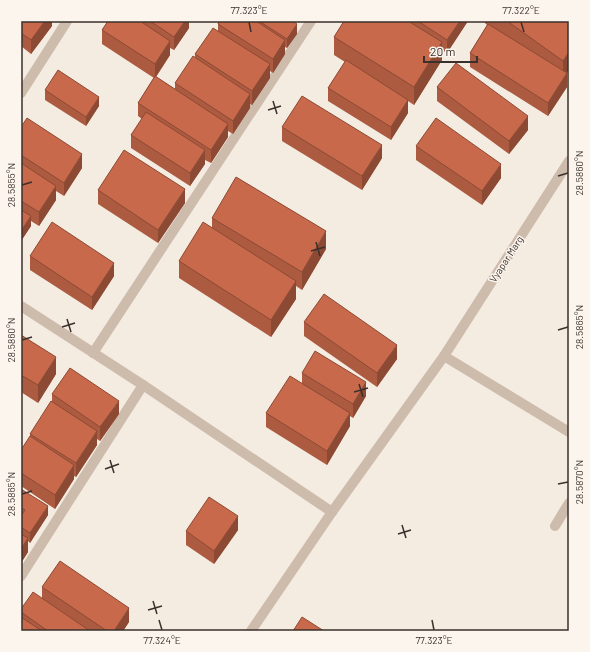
<svg xmlns="http://www.w3.org/2000/svg" width="590" height="652" font-family="Barlow,sans-serif">
	<rect width="100%" height="100%" fill="#f4ebe1"/>
	<g fill="none" stroke-linecap="round" stroke-linejoin="round">
		<path stroke="#cdbbac" stroke-width="10" d="M 555,526 L 569,503"/>
		<g stroke="#cdbbac" stroke-width="10">
			<path d="M 21,93 L 67,21"/>
			<path d="M 93,353 L 311,21"/>
			<path d="M 444,356 L 569,432"/>
			<path d="M 21,576 L 143,385"/>
		</g>
		<g stroke="#cdbbac" stroke-width="10">
			<path d="M 21,306 L 143,385 L 332,512"/>
			<path d="M 251,631 L 332,512 L 444,356 L 569,161"/>
		</g>
	</g>
	<g fill="#ac5a40">
		<path d="M 21,21 L 52,21 L 52,26 L 31,54 L 21,46 Z"/>
		<path d="M 108,21 L 189,21 L 189,28 L 174,50 L 170,48 L 170,55 L 156,77 L 175,89 L 175,83 L 195,58 L 195,54 L 218,31 L 218,24 L 219,21 L 295,21 L 294,22 L 297,34 L 287,48 L 285,47 L 285,54 L 273,73 L 270,71 L 270,78 L 252,105 L 250,104 L 250,108 L 233,134 L 228,131 L 228,137 L 211,163 L 205,160 L 205,164 L 190,186 L 131,148 L 131,135 L 142,119 L 138,116 L 138,103 L 154,78 L 102,44 L 102,30 Z"/>
		<path d="M 344,21 L 468,21 L 447,53 L 442,50 L 442,60 L 414,105 L 408,101 L 408,113 L 391,140 L 328,101 L 328,88 L 345,62 L 334,55 L 334,37 Z"/>
		<path d="M 485,21 L 569,21 L 567,73 L 567,87 L 548,116 L 470,67 L 470,53 L 487,25 L 485,23 Z"/>
		<path d="M 437,87 L 528,130 L 509,154 L 437,101 Z"/>
		<path d="M 45,90 L 99,106 L 86,126 L 45,100 Z"/>
		<path d="M 21,127 L 82,168 L 64,196 L 56,191 L 56,200 L 39,226 L 31,221 L 31,226 L 21,241 Z"/>
		<path d="M 282,127 L 382,158 L 362,190 L 282,141 Z"/>
		<path d="M 416,146 L 501,178 L 482,205 L 416,160 Z"/>
		<path d="M 98,190 L 185,203 L 158,243 L 98,204 Z"/>
		<path d="M 212,218 L 326,249 L 302,290 L 296,286 L 296,299 L 271,337 L 179,278 L 179,261 L 212,228 Z"/>
		<path d="M 30,256 L 114,276 L 92,310 L 30,270 Z"/>
		<path d="M 304,322 L 397,359 L 377,387 L 304,336 Z"/>
		<path d="M 21,335 L 56,374 L 38,403 L 21,392 Z"/>
		<path d="M 302,373 L 366,396 L 353,418 L 350,416 L 350,426 L 327,465 L 266,427 L 266,413 L 302,383 Z"/>
		<path d="M 52,394 L 119,414 L 100,441 L 97,439 L 97,445 L 76,477 L 74,476 L 74,479 L 55,509 L 21,486 L 21,450 L 30,437 L 30,434 L 52,402 Z"/>
		<path d="M 21,489 L 48,515 L 30,543 L 28,541 L 28,552 L 21,563 Z"/>
		<path d="M 238,530 L 214,564 L 186,545 L 186,531 Z"/>
		<path d="M 42,587 L 129,622 L 123,631 L 21,631 L 21,609 L 42,598 Z"/>
	</g>
	<g fill="#8c4a34">
		<path d="M 45,21 L 52,21 L 52,26 L 31,54 L 31,40 Z"/>
		<path d="M 185,21 L 189,21 L 189,28 L 174,50 L 174,37 Z"/>
		<path d="M 460,21 L 468,21 L 447,53 L 447,40 Z"/>
		<path d="M 297,24 L 297,34 L 287,48 L 287,39 Z"/>
		<path d="M 285,40 L 285,54 L 273,73 L 273,59 Z"/>
		<path d="M 170,41 L 170,55 L 155,78 L 155,64 Z"/>
		<path d="M 442,42 L 442,60 L 414,105 L 414,87 Z"/>
		<path d="M 569,52 L 569,70 L 563,78 L 563,61 Z"/>
		<path d="M 270,64 L 270,78 L 252,105 L 252,91 Z"/>
		<path d="M 567,73 L 567,87 L 548,116 L 548,103 Z"/>
		<path d="M 250,94 L 250,108 L 233,134 L 233,121 Z"/>
		<path d="M 99,97 L 99,106 L 86,126 L 86,117 Z"/>
		<path d="M 408,100 L 408,113 L 391,140 L 391,127 Z"/>
		<path d="M 528,116 L 528,130 L 509,154 L 509,141 Z"/>
		<path d="M 228,124 L 228,137 L 211,163 L 211,150 Z"/>
		<path d="M 382,145 L 382,158 L 362,190 L 362,176 Z"/>
		<path d="M 205,150 L 205,164 L 190,186 L 190,173 Z"/>
		<path d="M 82,154 L 82,168 L 64,196 L 64,183 Z"/>
		<path d="M 501,164 L 501,178 L 482,205 L 482,191 Z"/>
		<path d="M 56,186 L 56,200 L 39,226 L 39,212 Z"/>
		<path d="M 185,189 L 185,203 L 158,243 L 158,230 Z"/>
		<path d="M 31,216 L 31,226 L 21,241 L 21,231 Z"/>
		<path d="M 326,231 L 326,249 L 302,290 L 302,272 Z"/>
		<path d="M 114,263 L 114,276 L 92,310 L 92,297 Z"/>
		<path d="M 296,281 L 296,299 L 271,337 L 271,320 Z"/>
		<path d="M 397,345 L 397,359 L 377,387 L 377,373 Z"/>
		<path d="M 56,357 L 56,374 L 38,403 L 38,385 Z"/>
		<path d="M 366,382 L 366,396 L 353,418 L 353,404 Z"/>
		<path d="M 119,401 L 119,414 L 100,441 L 100,427 Z"/>
		<path d="M 350,413 L 350,426 L 327,465 L 327,451 Z"/>
		<path d="M 97,431 L 97,445 L 76,477 L 76,463 Z"/>
		<path d="M 74,465 L 74,479 L 55,509 L 55,495 Z"/>
		<path d="M 48,506 L 48,515 L 30,543 L 30,533 Z"/>
		<path d="M 238,516 L 238,530 L 214,564 L 214,551 Z"/>
		<path d="M 28,538 L 28,552 L 21,563 L 21,549 Z"/>
		<path d="M 129,608 L 129,622 L 123,631 L 114,631 Z"/>
	</g>
	<g fill="#c8694b" stroke="#8c4a34">
		<path d="M 21,21 L 45,21 L 31,40 L 21,33 Z"/>
		<path d="M 108,21 L 140,21 L 170,41 L 155,64 L 102,30 Z"/>
		<path d="M 150,21 L 185,21 L 174,37 Z"/>
		<path d="M 219,21 L 256,21 L 285,40 L 273,59 L 218,24 Z"/>
		<path d="M 259,21 L 292,21 L 297,24 L 287,39 Z"/>
		<path d="M 344,21 L 408,21 L 442,42 L 414,87 L 334,37 Z"/>
		<path d="M 418,21 L 460,21 L 447,40 Z"/>
		<path d="M 507,21 L 569,21 L 569,52 L 563,61 Z"/>
		<path d="M 488,24 L 567,73 L 548,103 L 470,53 Z"/>
		<path d="M 213,28 L 270,64 L 252,91 L 195,54 Z"/>
		<path d="M 193,56 L 250,94 L 233,121 L 175,83 Z"/>
		<path d="M 346,60 L 408,100 L 391,127 L 328,88 Z"/>
		<path d="M 456,63 L 528,116 L 509,141 L 437,87 Z"/>
		<path d="M 58,70 L 99,97 L 86,117 L 45,90 Z"/>
		<path d="M 155,76 L 228,124 L 211,150 L 138,103 Z"/>
		<path d="M 302,96 L 382,145 L 362,176 L 282,127 Z"/>
		<path d="M 146,112 L 205,150 L 190,173 L 131,135 Z"/>
		<path d="M 27,118 L 82,154 L 64,183 L 21,155 L 21,127 Z"/>
		<path d="M 436,118 L 501,164 L 482,191 L 416,146 Z"/>
		<path d="M 124,150 L 185,189 L 158,230 L 98,190 Z"/>
		<path d="M 21,163 L 56,186 L 39,212 L 21,201 Z"/>
		<path d="M 236,177 L 326,231 L 302,272 L 212,218 Z"/>
		<path d="M 21,210 L 31,216 L 21,231 Z"/>
		<path d="M 52,222 L 114,263 L 92,297 L 30,256 Z"/>
		<path d="M 203,222 L 296,281 L 271,320 L 179,261 Z"/>
		<path d="M 324,294 L 397,345 L 377,373 L 304,322 Z"/>
		<path d="M 21,335 L 56,357 L 38,385 L 21,375 Z"/>
		<path d="M 315,351 L 366,382 L 353,404 L 302,373 Z"/>
		<path d="M 70,368 L 119,401 L 100,427 L 52,394 Z"/>
		<path d="M 290,376 L 350,413 L 327,451 L 266,413 Z"/>
		<path d="M 51,401 L 97,431 L 76,463 L 30,434 Z"/>
		<path d="M 30,436 L 74,465 L 55,495 L 21,473 L 21,450 Z"/>
		<path d="M 21,489 L 48,506 L 30,533 L 21,527 L 21,516 L 25,510 L 21,507 Z"/>
		<path d="M 209,497 L 238,516 L 214,551 L 186,531 Z"/>
		<path d="M 21,534 L 28,538 L 21,549 Z"/>
		<path d="M 60,561 L 129,608 L 114,631 L 107,631 L 42,587 Z"/>
		<path d="M 33,592 L 90,631 L 48,631 L 21,612 L 21,609 Z"/>
		<path d="M 21,617 L 42,631 L 21,631 Z"/>
		<path d="M 302,617 L 324,631 L 293,631 Z"/>
	</g>
	<path fill="none" stroke="#3b302b" stroke-width="1.5" d="M 249,22 L 251,32M 521,22 L 524,32M 273,101 L 277,114M 268,110 L 281,106M 558,176 L 568,173M 22,185 L 32,182M 316,242 L 320,256M 311,251 L 325,247M 67,319 L 71,332M 62,327 L 75,323M 558,330 L 568,327M 22,340 L 32,337M 359,384 L 363,397M 354,392 L 368,388M 110,460 L 114,473M 105,469 L 119,464M 558,484 L 568,482M 22,494 L 32,491M 402,525 L 406,538M 398,534 L 411,530M 153,601 L 157,614M 148,610 L 162,606M 159,620 L 162,630M 432,620 L 434,630"/>
	<g text-anchor="middle" stroke-width="3" stroke-linejoin="round" paint-order="stroke">
		<g font-size="10" fill="#3b302b" stroke="#fbf5ee">
			<text transform="translate(506 259) rotate(-57)" y="4">Vyapar Marg</text>
		</g>
	</g>
	<rect width="590" height="652" fill="none" stroke="#fbf5ee" stroke-width="44"/>
	<path d="M424 56v6h53v-6" fill="none" stroke="#3b302b" stroke-width="2"/>
	<text x="430" y="56" font-size="12" fill="#3b302b" stroke="#fbf5ee" stroke-width="3" paint-order="stroke">20 m</text>
	<rect x="22" y="22" width="546" height="608" fill="none" stroke="#3b302b" stroke-width="1.5"/>
	<g font-size="10" text-anchor="middle" fill="#3b302b">
		<text x="249" y="14">77.323°E</text>
		<text x="521" y="14">77.322°E</text>
		<text transform="translate(579 173) rotate(-90)" y="4">28.5860°N</text>
		<text transform="translate(11 185) rotate(-90)" y="4">28.5855°N</text>
		<text transform="translate(579 327) rotate(-90)" y="4">28.5865°N</text>
		<text transform="translate(11 340) rotate(-90)" y="4">28.5860°N</text>
		<text transform="translate(579 482) rotate(-90)" y="4">28.5870°N</text>
		<text transform="translate(11 494) rotate(-90)" y="4">28.5865°N</text>
		<text x="162" y="644">77.324°E</text>
		<text x="434" y="644">77.323°E</text>
	</g>
</svg>
